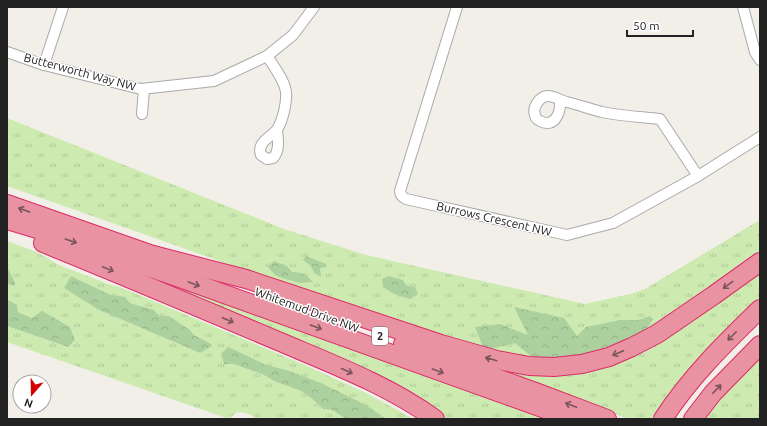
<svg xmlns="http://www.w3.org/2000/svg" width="767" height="426" font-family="Ubuntu,sans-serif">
	<defs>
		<pattern id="grass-tufts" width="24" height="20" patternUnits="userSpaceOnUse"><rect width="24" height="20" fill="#cdebb0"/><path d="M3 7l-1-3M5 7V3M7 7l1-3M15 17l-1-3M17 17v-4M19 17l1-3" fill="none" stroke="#b0c997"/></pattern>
		<pattern id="forest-crowns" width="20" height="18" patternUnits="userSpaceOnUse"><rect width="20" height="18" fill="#add19e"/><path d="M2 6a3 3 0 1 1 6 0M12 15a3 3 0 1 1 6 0" fill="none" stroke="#95b388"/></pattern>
	</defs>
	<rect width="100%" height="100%" fill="#f2efe9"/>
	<g fill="url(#grass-tufts)" fill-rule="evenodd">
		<path d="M 7,118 L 284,229 L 366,255 L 585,304 L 630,294 L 645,289 L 760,220 L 760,252 L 711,289 L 643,333 L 539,359 L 487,350 L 305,291 L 7,186 ZM 406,285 L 415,287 L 410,299 Z"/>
		<path d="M 7,241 L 37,252 L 59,265 L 111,285 L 120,287 L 305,365 L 366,393 L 414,419 L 386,419 L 290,371 L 264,364 L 250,357 L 228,348 L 225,364 L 233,364 L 262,374 L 274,381 L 301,391 L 311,398 L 323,409 L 332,410 L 346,419 L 255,419 L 253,416 L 245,413 L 237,412 L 229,419 L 7,342 L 7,326 L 68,347 L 32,318 L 18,312 L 17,305 L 7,299 L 7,284 L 15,286 L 9,270 L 7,269 ZM 71,276 L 111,295 L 130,303 L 141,306 L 159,317 L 169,316 L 190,330 L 194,335 L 211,344 L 211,346 L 200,353 L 99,310 Z"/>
		<path d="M 760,268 L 760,298 L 678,384 L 651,419 L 627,419 L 592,403 L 491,366 L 576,369 Z"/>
		<path d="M 183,288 L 550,419 L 448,419 L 421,400 L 181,291 Z"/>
		<path d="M 760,358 L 760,419 L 704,419 C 721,397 740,378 760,358 Z"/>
	</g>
	<g fill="url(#forest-crowns)">
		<path d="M 306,256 L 326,264 L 327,267 L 320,268 L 321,277 L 314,273 L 311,266 L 303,260 Z"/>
		<path d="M 274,261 L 287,266 L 292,272 C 304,273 305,273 313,282 L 300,283 L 285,279 L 275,275 L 268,267 Z"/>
		<path d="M 7,269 L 9,270 L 15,283 L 15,286 L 7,284 Z"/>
		<path d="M 71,276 L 111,295 L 125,297 L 130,303 L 154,310 L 159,316 L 169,316 L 190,330 L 194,335 L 211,344 L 212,346 L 200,353 L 99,310 L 64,288 Z"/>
		<path d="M 389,276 L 403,280 L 406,285 L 415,287 L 418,294 L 410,299 L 394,294 L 383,287 L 382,279 Z"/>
		<path d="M 7,299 L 17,305 L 18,312 L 32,318 L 42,311 L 70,327 L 75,340 L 68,347 L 7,326 Z"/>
		<path d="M 514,307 L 564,318 L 577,336 L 586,327 L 620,320 L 638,320 L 650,316 L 653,319 L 644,333 L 604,350 L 567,358 L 533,358 L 515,343 L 487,350 L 483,347 L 475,327 L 500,324 L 528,335 Z"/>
		<path d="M 228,347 L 250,357 L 264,364 L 290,371 L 302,376 L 321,383 L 366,405 L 386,419 L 346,419 L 332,410 L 323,409 L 311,398 L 301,391 L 274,381 L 262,374 L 233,364 L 224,364 L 221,354 Z"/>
	</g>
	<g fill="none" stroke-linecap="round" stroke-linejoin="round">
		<defs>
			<g id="minor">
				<path d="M 457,7 L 400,191 C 400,195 402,197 406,199 L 567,235 L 613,223 L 698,176 L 760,137"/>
				<path d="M 743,7 L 755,52 L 760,60"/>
				<path d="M 7,52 L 44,65 L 141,89 L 214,81 L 267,56 L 293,35 L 314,7"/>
				<path d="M 267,56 C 273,65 285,81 286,92 C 287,102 283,119 278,128 C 273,137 256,141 261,155 L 267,159 L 273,158 C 280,151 278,139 277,130"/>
				<path d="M 44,65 L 63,7"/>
				<path d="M 560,100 C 561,112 555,129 540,121 C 538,120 535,118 535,115 C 532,108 539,97 547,96 C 553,95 561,101 567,102 C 579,105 590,109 602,112 C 621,116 641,117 660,119 L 698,176"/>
				<path d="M 142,114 L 144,89"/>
			</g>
			<g id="motorway">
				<path d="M 7,204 L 164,259"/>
				<path d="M 7,220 L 50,233 L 177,277 L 573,419"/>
				<path d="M 43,243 C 122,275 200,308 278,341 C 332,364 388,385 435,419"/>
				<path d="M 153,255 L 246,279 L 441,344 L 497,360 L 529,366 L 554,367 L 582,364 L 609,357 L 632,347 L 657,334 L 714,295 L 760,262"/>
				<path d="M 403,344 L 538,393 L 607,419"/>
				<path d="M 663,419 C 690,377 725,343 760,309"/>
				<path d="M 693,419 L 713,393 L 760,345"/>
			</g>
		</defs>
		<use href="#minor" stroke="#a9a9a9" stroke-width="12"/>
		<use href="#motorway" stroke="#dc2a67" stroke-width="20"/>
		<use href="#minor" stroke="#fff" stroke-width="10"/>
		<use href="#motorway" stroke="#e892a2" stroke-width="18"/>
	</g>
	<defs><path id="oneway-shaft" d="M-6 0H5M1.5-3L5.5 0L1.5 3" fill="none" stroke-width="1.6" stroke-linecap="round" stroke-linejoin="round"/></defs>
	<g stroke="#7b545c">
		<use href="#oneway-shaft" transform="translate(24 210) rotate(-160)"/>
		<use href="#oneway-shaft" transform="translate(71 241) rotate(19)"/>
		<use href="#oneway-shaft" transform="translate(108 269) rotate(22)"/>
		<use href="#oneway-shaft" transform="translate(194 284) rotate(20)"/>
		<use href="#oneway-shaft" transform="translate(728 285) rotate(144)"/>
		<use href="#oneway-shaft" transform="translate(228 320) rotate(23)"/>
		<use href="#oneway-shaft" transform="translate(316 327) rotate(20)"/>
		<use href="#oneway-shaft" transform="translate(732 336) rotate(135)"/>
		<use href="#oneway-shaft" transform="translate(618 353) rotate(157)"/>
		<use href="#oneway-shaft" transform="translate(491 359) rotate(-164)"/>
		<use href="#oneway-shaft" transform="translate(347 371) rotate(24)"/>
		<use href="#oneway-shaft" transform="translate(438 371) rotate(20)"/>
		<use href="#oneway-shaft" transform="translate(717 389) rotate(-46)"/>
		<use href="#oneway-shaft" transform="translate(571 405) rotate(-159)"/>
	</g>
	<g text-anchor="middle" stroke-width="3" stroke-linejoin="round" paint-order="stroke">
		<rect fill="#fff" stroke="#646464" stroke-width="1" x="372" y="327" width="16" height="18" rx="3"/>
		<g font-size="11" font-weight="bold" fill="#222">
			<text x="380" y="340">2</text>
		</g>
		<g font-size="12" fill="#222" stroke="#fff">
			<text transform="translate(80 72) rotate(15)" y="4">Butterworth Way NW</text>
			<text transform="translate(494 219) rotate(13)" y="4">Burrows Crescent NW</text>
			<text transform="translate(307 310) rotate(20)" y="4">Whitemud Drive NW</text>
		</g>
	</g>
	<rect width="767" height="426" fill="none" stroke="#222222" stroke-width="16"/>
	<g transform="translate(32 394) rotate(200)"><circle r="19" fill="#ffffff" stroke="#a7a7a7"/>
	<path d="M0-3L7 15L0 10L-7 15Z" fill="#d40000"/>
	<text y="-6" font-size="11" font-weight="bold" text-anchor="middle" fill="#222222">N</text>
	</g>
	<path d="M627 30v6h66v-6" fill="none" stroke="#222222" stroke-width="2"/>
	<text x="633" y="30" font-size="12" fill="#222222" stroke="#ffffff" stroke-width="3" paint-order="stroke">50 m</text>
</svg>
